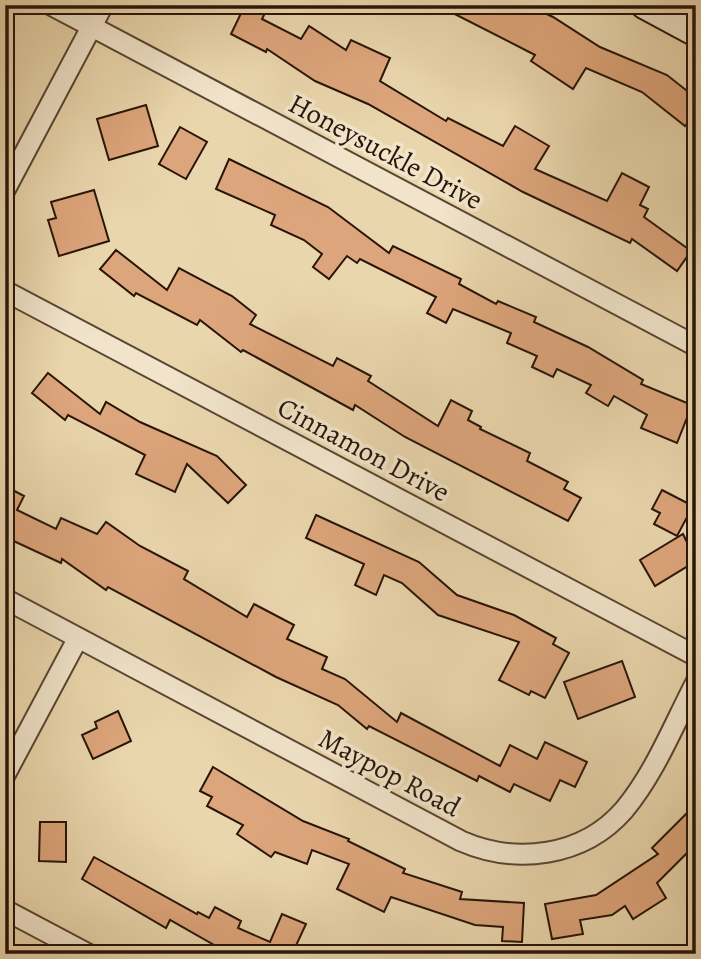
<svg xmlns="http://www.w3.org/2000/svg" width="701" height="959" font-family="Alegreya,serif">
	<rect width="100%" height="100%" fill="#ead6ad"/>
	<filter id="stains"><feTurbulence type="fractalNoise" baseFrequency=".00286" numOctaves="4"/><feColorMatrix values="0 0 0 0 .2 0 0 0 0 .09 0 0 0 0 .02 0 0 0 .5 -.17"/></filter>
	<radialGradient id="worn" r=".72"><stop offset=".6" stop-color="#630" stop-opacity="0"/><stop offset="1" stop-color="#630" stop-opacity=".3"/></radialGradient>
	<g fill="#dda57b" stroke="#281509" stroke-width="2">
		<path d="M 245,5 L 269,5 L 262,19 L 301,39 L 309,26 L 346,50 L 351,40 L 390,58 L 380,81 L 446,121 L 448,118 L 503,146 L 515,126 L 549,146 L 535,169 L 607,201 L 622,173 L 649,187 L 640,205 L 648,209 L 644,217 L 691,251 L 677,271 L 632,239 L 630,243 L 523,192 L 368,104 L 315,81 L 267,49 L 266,52 L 231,34 Z"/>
		<path d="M 437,5 L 528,5 L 553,17 L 600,47 L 667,75 L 696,98 L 696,112 L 685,126 L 642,92 L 586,68 L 573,89 L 531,61 L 535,55 Z"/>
		<path d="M 146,105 L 158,146 L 109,160 L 97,119 Z"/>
		<path d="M 180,127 L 207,142 L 186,179 L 159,164 Z"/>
		<path d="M 229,159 L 328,207 L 389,253 L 393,246 L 461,279 L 459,284 L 496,304 L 498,301 L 536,317 L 534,322 L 588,347 L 643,380 L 641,384 L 692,405 L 677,443 L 641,428 L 647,415 L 614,396 L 608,406 L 586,393 L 591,385 L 557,369 L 553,377 L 532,367 L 537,356 L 507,343 L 511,333 L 453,309 L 446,323 L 427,313 L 436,297 L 360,259 L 357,263 L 347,256 L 329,279 L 313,267 L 322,254 L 304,240 L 271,225 L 275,215 L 216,189 Z"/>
		<path d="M 94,190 L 109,241 L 59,256 L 48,220 L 56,218 L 51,202 Z"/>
		<path d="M 116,250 L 167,290 L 179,268 L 232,296 L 256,315 L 250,324 L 333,366 L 337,358 L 371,376 L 368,381 L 438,426 L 451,400 L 472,411 L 468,420 L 481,427 L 480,429 L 530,453 L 527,461 L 568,482 L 564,489 L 581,498 L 568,521 L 405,437 L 355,405 L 353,410 L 243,350 L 241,352 L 200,320 L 197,325 L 136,293 L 134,296 L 100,269 Z"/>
		<path d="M 48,373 L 100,414 L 106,402 L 140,422 L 217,456 L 246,485 L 228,503 L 187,464 L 175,492 L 136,474 L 145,455 L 68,415 L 65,420 L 32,393 Z"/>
		<path d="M 5,486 L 24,496 L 17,510 L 56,529 L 61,518 L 97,534 L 106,522 L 140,546 L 188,571 L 184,579 L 247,617 L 254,604 L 294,625 L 287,639 L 327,657 L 322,669 L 345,679 L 397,722 L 401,713 L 500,766 L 510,745 L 537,759 L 545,742 L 587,762 L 575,787 L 560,780 L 550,801 L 514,784 L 510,792 L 479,776 L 477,781 L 369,726 L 367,729 L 338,705 L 276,677 L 108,587 L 106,590 L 62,559 L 61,563 L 5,537 Z"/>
		<path d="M 662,490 L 693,506 L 677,536 L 654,524 L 660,513 L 652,509 Z"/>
		<path d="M 316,515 L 419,562 L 457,595 L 514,615 L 556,638 L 553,644 L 569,653 L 545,698 L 531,691 L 529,695 L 499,680 L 519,642 L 438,615 L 402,583 L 384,575 L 376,595 L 355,585 L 364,564 L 306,538 Z"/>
		<path d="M 683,534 L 696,561 L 655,586 L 640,560 Z"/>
		<path d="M 622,661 L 635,697 L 578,719 L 564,682 Z"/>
		<path d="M 118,711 L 131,741 L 93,759 L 82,735 L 97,728 L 95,722 Z"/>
		<path d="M 213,767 L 303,821 L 349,839 L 348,841 L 405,869 L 403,873 L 462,892 L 460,899 L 524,903 L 522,942 L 502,941 L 503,927 L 475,925 L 391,897 L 384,912 L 337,889 L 349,864 L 312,850 L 307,864 L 275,852 L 271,857 L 237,834 L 243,825 L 207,806 L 212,797 L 200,791 Z"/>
		<path d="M 696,804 L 696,844 L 657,883 L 666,898 L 633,919 L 625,906 L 612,915 L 580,920 L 583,934 L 552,939 L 545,904 L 596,895 L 658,854 L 652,848 Z"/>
		<path d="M 40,822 L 66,822 L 66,862 L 39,861 Z"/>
		<path d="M 94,857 L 197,914 L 198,912 L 209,918 L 215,907 L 241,921 L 238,928 L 270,942 L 282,914 L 306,924 L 293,952 L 296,954 L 230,954 L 170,920 L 166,928 L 82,879 Z"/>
	</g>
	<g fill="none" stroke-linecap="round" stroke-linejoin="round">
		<defs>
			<g id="minor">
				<path d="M 51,5 L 696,346"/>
				<path d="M 5,190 L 103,5"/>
				<path d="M 5,291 L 696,656"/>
				<path d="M 5,599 L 461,841 C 516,865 583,857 624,810 C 655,773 674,724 696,682"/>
				<path d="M 5,775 L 78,638"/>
				<path d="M 5,910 L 88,954"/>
			</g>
			<path id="secondary" d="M 644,5 L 696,33"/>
		</defs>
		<use href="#minor" stroke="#584532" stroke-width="23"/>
		<use href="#secondary" stroke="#281509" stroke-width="30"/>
		<use href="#minor" stroke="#f1e4ca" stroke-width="19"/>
		<use href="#secondary" stroke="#f1e4ca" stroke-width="26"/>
	</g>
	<g text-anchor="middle" stroke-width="7" stroke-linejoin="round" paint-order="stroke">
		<g font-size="28" fill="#281509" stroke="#f1e4ca">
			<text transform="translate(386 151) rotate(28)" y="10">Honeysuckle Drive</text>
			<text transform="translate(364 449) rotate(28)" y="10">Cinnamon Drive</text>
			<text transform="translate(390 772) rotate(28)" y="10">Maypop Road</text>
		</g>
	</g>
	<rect width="701" height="959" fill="none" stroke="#ead6ad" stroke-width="28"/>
	<rect x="7" y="7" width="687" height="945" fill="none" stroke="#281509" stroke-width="3.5"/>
	<rect x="14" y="14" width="673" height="931" fill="none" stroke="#281509" stroke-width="2"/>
	<rect width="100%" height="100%" filter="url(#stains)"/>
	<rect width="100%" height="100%" fill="url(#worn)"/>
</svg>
